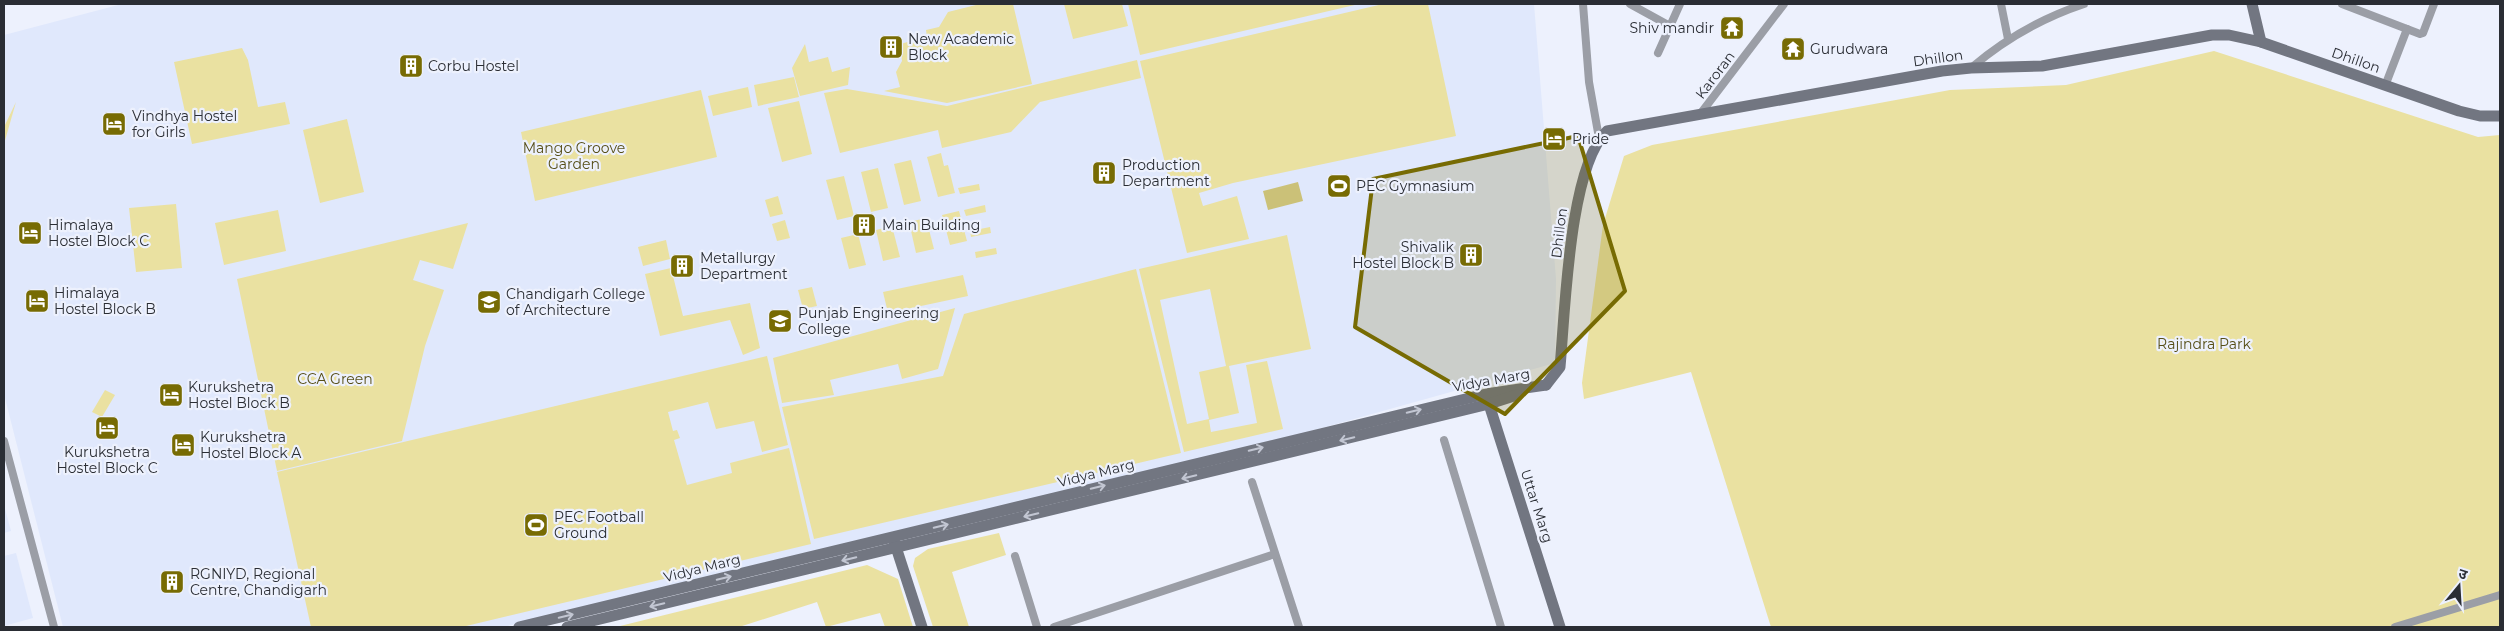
<svg xmlns="http://www.w3.org/2000/svg" width="2504" height="631" font-family="Montserrat,'Noto Sans Devanagari',sans-serif">
	<rect width="100%" height="100%" fill="#edf1fd"/>
	<g fill="#e0e8fc">
		<path d="M 122,4 L 1534,4 L 1556,279 L 1555,363 L 1186,466 L 816,556 L 503,627 L 63,627 L 4,394 L 4,35 Z"/>
		<path d="M 4,505 L 11,531 L 4,533 Z"/>
		<path d="M 16,553 L 33,618 L 4,626 L 4,556 Z"/>
	</g>
	<g fill="#eae1a1" fill-rule="evenodd">
		<path d="M 980,4 L 1013,4 L 1032,84 L 947,103 L 884,91 L 900,87 L 896,72 L 902,61 L 900,44 L 927,37 L 926,30 L 939,27 L 948,12 Z"/>
		<path d="M 1064,4 L 1122,4 L 1128,26 L 1073,39 Z"/>
		<path d="M 1128,4 L 1359,4 L 1140,55 Z"/>
		<path d="M 1383,4 L 1428,4 L 1456,136 L 1233,183 L 1199,193 L 1203,206 L 1237,196 L 1249,239 L 1187,253 L 1140,61 Z"/>
		<path d="M 805,44 L 809,62 L 828,57 L 832,72 L 850,67 L 848,85 L 800,96 L 792,68 Z"/>
		<path d="M 242,48 L 248,60 L 258,107 L 285,102 L 290,124 L 192,144 L 174,62 Z"/>
		<path d="M 2214,51 L 2478,137 L 2500,135 L 2500,627 L 1771,627 L 1691,372 L 1584,399 L 1582,383 L 1603,225 L 1624,156 L 1652,145 L 1950,90 L 2066,85 Z"/>
		<path d="M 1137,60 L 1141,78 L 1040,102 L 1011,132 L 942,148 L 938,130 L 840,153 L 824,93 L 847,89 L 947,106 Z"/>
		<path d="M 794,77 L 799,97 L 758,106 L 754,85 Z"/>
		<path d="M 748,87 L 752,107 L 713,116 L 708,96 Z"/>
		<path d="M 701,90 L 717,157 L 535,201 L 521,132 Z"/>
		<path d="M 799,101 L 812,154 L 782,162 L 768,108 Z"/>
		<path d="M 16,102 L 4,144 L 4,127 Z"/>
		<path d="M 347,119 L 364,192 L 320,203 L 303,130 Z"/>
		<path d="M 941,153 L 944,166 L 948,165 L 955,193 L 938,197 L 927,157 Z"/>
		<path d="M 911,160 L 921,201 L 904,205 L 894,164 Z"/>
		<path d="M 878,168 L 888,208 L 871,212 L 861,172 Z"/>
		<path d="M 844,176 L 854,216 L 837,220 L 826,180 Z"/>
		<path d="M 979,184 L 980,190 L 960,194 L 958,188 Z"/>
		<path d="M 778,196 L 783,214 L 770,217 L 765,200 Z"/>
		<path d="M 176,204 L 182,268 L 136,272 L 129,208 Z"/>
		<path d="M 985,205 L 986,212 L 966,216 L 964,210 Z"/>
		<path d="M 278,210 L 286,251 L 224,265 L 215,223 Z"/>
		<path d="M 959,211 L 967,241 L 950,245 L 942,215 Z"/>
		<path d="M 926,218 L 934,249 L 916,253 L 909,222 Z"/>
		<path d="M 785,220 L 790,238 L 777,241 L 772,224 Z"/>
		<path d="M 468,223 L 453,269 L 420,260 L 413,280 L 444,290 L 425,346 L 402,441 L 277,471 L 237,279 Z"/>
		<path d="M 892,226 L 900,257 L 883,261 L 876,230 Z"/>
		<path d="M 990,227 L 991,233 L 971,237 L 970,231 Z"/>
		<path d="M 858,234 L 866,265 L 849,269 L 841,238 Z"/>
		<path d="M 1287,235 L 1311,349 L 1229,366 L 1239,413 L 1209,420 L 1211,432 L 1257,423 L 1246,365 L 1267,361 L 1283,429 L 1184,452 L 1139,269 ZM 1210,289 L 1226,366 L 1199,372 L 1209,419 L 1187,424 L 1160,300 Z"/>
		<path d="M 666,240 L 670,259 L 643,266 L 638,247 Z"/>
		<path d="M 996,248 L 997,254 L 976,258 L 975,252 Z"/>
		<path d="M 671,268 L 683,316 L 750,303 L 760,348 L 743,355 L 730,320 L 660,336 L 645,274 Z"/>
		<path d="M 1136,269 L 1181,453 L 814,539 L 782,407 L 943,376 L 964,314 Z"/>
		<path d="M 963,275 L 968,296 L 888,313 L 883,292 Z"/>
		<path d="M 812,287 L 817,306 L 803,309 L 798,290 Z"/>
		<path d="M 955,308 L 938,369 L 902,379 L 898,364 L 830,380 L 834,395 L 782,403 L 773,358 Z"/>
		<path d="M 767,356 L 788,445 L 762,452 L 754,421 L 716,429 L 708,402 L 668,412 L 673,431 L 677,430 L 680,438 L 674,440 L 687,485 L 732,473 L 730,463 L 789,448 L 811,544 L 462,627 L 311,627 L 277,472 Z"/>
		<path d="M 105,390 L 115,395 L 102,417 L 92,412 Z"/>
		<path d="M 999,533 L 1006,555 L 952,572 L 969,627 L 933,627 L 913,566 L 915,558 L 928,549 Z"/>
		<path d="M 867,565 L 898,579 L 913,627 L 885,627 L 880,613 L 826,627 L 817,602 L 739,627 L 616,627 Z"/>
	</g>
	<path fill="#cbc178" d="M 1298,182 L 1303,201 L 1268,210 L 1263,191 Z"/>
	<g fill="none" stroke-linecap="round" stroke-linejoin="round">
		<g stroke="#9b9ea6" stroke-width="8">
			<path d="M 1583,4 L 1589,82 L 1599,138"/>
			<path d="M 1630,4 L 1670,26"/>
			<path d="M 2001,4 L 2008,39"/>
			<path d="M 2342,4 L 2420,34 L 2423,33 L 2434,4"/>
			<path d="M 1658,53 L 1680,4"/>
			<path d="M 1971,68 C 2005,39 2042,18 2084,4"/>
			<path d="M 2385,86 L 2407,29"/>
			<path d="M 1701,113 L 1784,4"/>
			<path d="M 1444,440 L 1501,627"/>
			<path d="M 4,441 L 54,627"/>
			<path d="M 1252,482 L 1299,627"/>
			<path d="M 1015,556 L 1037,627"/>
			<path d="M 1054,627 L 1275,554"/>
			<path d="M 2395,627 L 2500,595"/>
		</g>
		<g stroke="#727681" stroke-width="11">
			<path d="M 2252,4 L 2261,42"/>
			<path d="M 1546,385 L 1560,367 C 1565,313 1569,166 1607,131 L 1942,71 L 1971,68 L 2042,66 L 2212,35 L 2229,35 L 2261,42 L 2459,111 L 2480,116 L 2500,116"/>
			<path d="M 1487,398 L 1560,627"/>
			<path d="M 894,541 L 922,627"/>
			<path d="M 519,627 L 1486,394 L 1546,385"/>
			<path d="M 567,627 L 1489,404 L 1517,395"/>
		</g>
	</g>
	<defs><path id="oneway-shaft" d="M-6 0H5M1.5-3L5.5 0L1.5 3" fill="none" stroke-width="1.6" stroke-linecap="round" stroke-linejoin="round" transform="scale(1.25)"/></defs>
	<g stroke="#c2c6d2">
		<use href="#oneway-shaft" transform="translate(1414 411) rotate(-14)"/>
		<use href="#oneway-shaft" transform="translate(1347 439) rotate(166)"/>
		<use href="#oneway-shaft" transform="translate(1256 449) rotate(-14)"/>
		<use href="#oneway-shaft" transform="translate(1189 477) rotate(166)"/>
		<use href="#oneway-shaft" transform="translate(1098 487) rotate(-14)"/>
		<use href="#oneway-shaft" transform="translate(1031 515) rotate(166)"/>
		<use href="#oneway-shaft" transform="translate(941 526) rotate(-14)"/>
		<use href="#oneway-shaft" transform="translate(849 559) rotate(166)"/>
		<use href="#oneway-shaft" transform="translate(724 578) rotate(-14)"/>
		<use href="#oneway-shaft" transform="translate(657 605) rotate(166)"/>
		<use href="#oneway-shaft" transform="translate(566 616) rotate(-14)"/>
	</g>
	<path fill="#776b03" fill-opacity="0.2" stroke="#776b03" stroke-width="4" stroke-linejoin="round" d="M 1578,136 L 1625,291 L 1505,414 L 1355,327 L 1373,179 Z"/>
	<defs>
		<symbol id="temple-square" viewBox="-11 -11 22 22"><rect x="-9" y="-9" width="18" height="18" rx="4" fill="#776b03" stroke="#edf1fd"/><path d="M0-6L5-2H3V0L6.5 2.5H4V6H1.5V3h-3V6H-4V2.5H-6.5L-3 0V-2H-5Z" fill="#fff"/></symbol>
		<symbol id="building-square" viewBox="-11 -11 22 22"><rect x="-9" y="-9" width="18" height="18" rx="4" fill="#776b03" stroke="#edf1fd"/><path d="M-4-6H4V6H1V3H-1V6H-4ZM-2.5-4.3h1.7v1.8h-1.7ZM.8-4.3h1.7v1.8H.8ZM-2.5-1h1.7V.8h-1.7ZM.8-1h1.7V.8H.8Z" fill="#fff"/></symbol>
		<symbol id="hotel-square" viewBox="-11 -11 22 22"><rect x="-9" y="-9" width="18" height="18" rx="4" fill="#776b03" stroke="#edf1fd"/><path d="M-6-4.5h1.5V1H6V5H4.5V3h-9V5H-6ZM-4 0a1.8 1.8 0 1 1 3.6 0ZM.5 0V-2.5h3Q6-2.5 6 0Z" fill="#fff"/></symbol>
		<symbol id="stadium-square" viewBox="-11 -11 22 22"><rect x="-9" y="-9" width="18" height="18" rx="4" fill="#776b03" stroke="#edf1fd"/><path d="M0-5a6.5 5 0 1 0 0 10a6.5 5 0 1 0 0-10ZM-3.5-1.8h7v3.6h-7Z" fill="#fff"/></symbol>
		<symbol id="university-square" viewBox="-11 -11 22 22"><rect x="-9" y="-9" width="18" height="18" rx="4" fill="#776b03" stroke="#edf1fd"/><path d="M0-5L7-2L0 1L-7-2ZM-4 1L0 2.5L4 1V4Q0 6-4 4Z" fill="#fff"/></symbol>
	</defs>
	<g fill-rule="evenodd">
		<use href="#temple-square" x="1718" y="14" width="28" height="28"/>
		<use href="#building-square" x="877" y="33" width="28" height="28"/>
		<use href="#temple-square" x="1779" y="35" width="28" height="28"/>
		<use href="#building-square" x="397" y="52" width="28" height="28"/>
		<use href="#hotel-square" x="100" y="110" width="28" height="28"/>
		<use href="#hotel-square" x="1540" y="125" width="28" height="28"/>
		<use href="#building-square" x="1090" y="159" width="28" height="28"/>
		<use href="#stadium-square" x="1325" y="172" width="28" height="28"/>
		<use href="#building-square" x="850" y="211" width="28" height="28"/>
		<use href="#hotel-square" x="16" y="219" width="28" height="28"/>
		<use href="#building-square" x="1457" y="241" width="28" height="28"/>
		<use href="#building-square" x="668" y="252" width="28" height="28"/>
		<use href="#hotel-square" x="23" y="287" width="28" height="28"/>
		<use href="#university-square" x="475" y="288" width="28" height="28"/>
		<use href="#university-square" x="766" y="307" width="28" height="28"/>
		<use href="#hotel-square" x="157" y="381" width="28" height="28"/>
		<use href="#hotel-square" x="93" y="414" width="28" height="28"/>
		<use href="#hotel-square" x="169" y="431" width="28" height="28"/>
		<use href="#stadium-square" x="522" y="511" width="28" height="28"/>
		<use href="#building-square" x="158" y="568" width="28" height="28"/>
	</g>
	<g text-anchor="middle" stroke-width="4.5" stroke-linejoin="round" paint-order="stroke">
		<g font-size="14" fill="#2a2d34" stroke="#edf1fd" text-anchor="start">
			<text x="1714" y="33" text-anchor="end">Shiv mandir</text>
			<text x="908" y="44">New Academic<tspan x="908" dy="16">Block</tspan></text>
			<text x="1810" y="54">Gurudwara</text>
			<text x="428" y="71">Corbu Hostel</text>
			<text x="132" y="121">Vindhya Hostel<tspan x="132" dy="16">for Girls</tspan></text>
			<text x="1572" y="144">Pride</text>
			<text x="1122" y="170">Production<tspan x="1122" dy="16">Department</tspan></text>
			<text x="1356" y="191">PEC Gymnasium</text>
			<text x="48" y="230">Himalaya<tspan x="48" dy="16">Hostel Block C</tspan></text>
			<text x="882" y="230">Main Building</text>
			<text x="1454" y="252" text-anchor="end">Shivalik<tspan x="1454" dy="16">Hostel Block B</tspan></text>
			<text x="700" y="263">Metallurgy<tspan x="700" dy="16">Department</tspan></text>
			<text x="54" y="298">Himalaya<tspan x="54" dy="16">Hostel Block B</tspan></text>
			<text x="506" y="299">Chandigarh College<tspan x="506" dy="16">of Architecture</tspan></text>
			<text x="798" y="318">Punjab Engineering<tspan x="798" dy="16">College</tspan></text>
			<text x="188" y="392">Kurukshetra<tspan x="188" dy="16">Hostel Block B</tspan></text>
			<text x="200" y="442">Kurukshetra<tspan x="200" dy="16">Hostel Block A</tspan></text>
			<text x="107" y="457" text-anchor="middle">Kurukshetra<tspan x="107" dy="16">Hostel Block C</tspan></text>
			<text x="554" y="522">PEC Football<tspan x="554" dy="16">Ground</tspan></text>
			<text x="190" y="579">RGNIYD, Regional<tspan x="190" dy="16">Centre, Chandigarh</tspan></text>
		</g>
		<g font-size="14" fill="#2a2d34" stroke="#edf1fd">
			<text transform="translate(1938 58) rotate(-8)" y="5">Dhillon</text>
			<text transform="translate(2356 60) rotate(19)" y="5">Dhillon</text>
			<text transform="translate(1715 75) rotate(-53)" y="5">Karoran</text>
			<text transform="translate(1559 233) rotate(-83)" y="5">Dhillon</text>
			<text transform="translate(1491 380) rotate(-10)" y="5">Vidya Marg</text>
			<text transform="translate(1096 473) rotate(-14)" y="5">Vidya Marg</text>
			<text transform="translate(1537 506) rotate(72)" y="5">Uttar Marg</text>
			<text transform="translate(702 568) rotate(-14)" y="5">Vidya Marg</text>
		</g>
		<g font-size="14" fill="#564e17" stroke="#edf1fd">
			<text x="574" y="153">Mango Groove<tspan x="574" dy="16">Garden</tspan></text>
			<text x="2204" y="349">Rajindra Park</text>
			<text x="335" y="384">CCA Green</text>
		</g>
	</g>
	<rect width="2504" height="631" fill="none" stroke="#2a2d34" stroke-width="10"/>
	<g transform="translate(2459 586) rotate(18)" stroke="#edf1fd" stroke-width="4" paint-order="stroke">
	<path d="M0-4L9 19L0 12L-9 19Z" fill="#2a2d34"/>
	<text y="-8" font-size="14" font-weight="bold" text-anchor="middle" fill="#2a2d34">उ</text>
	</g>
</svg>
